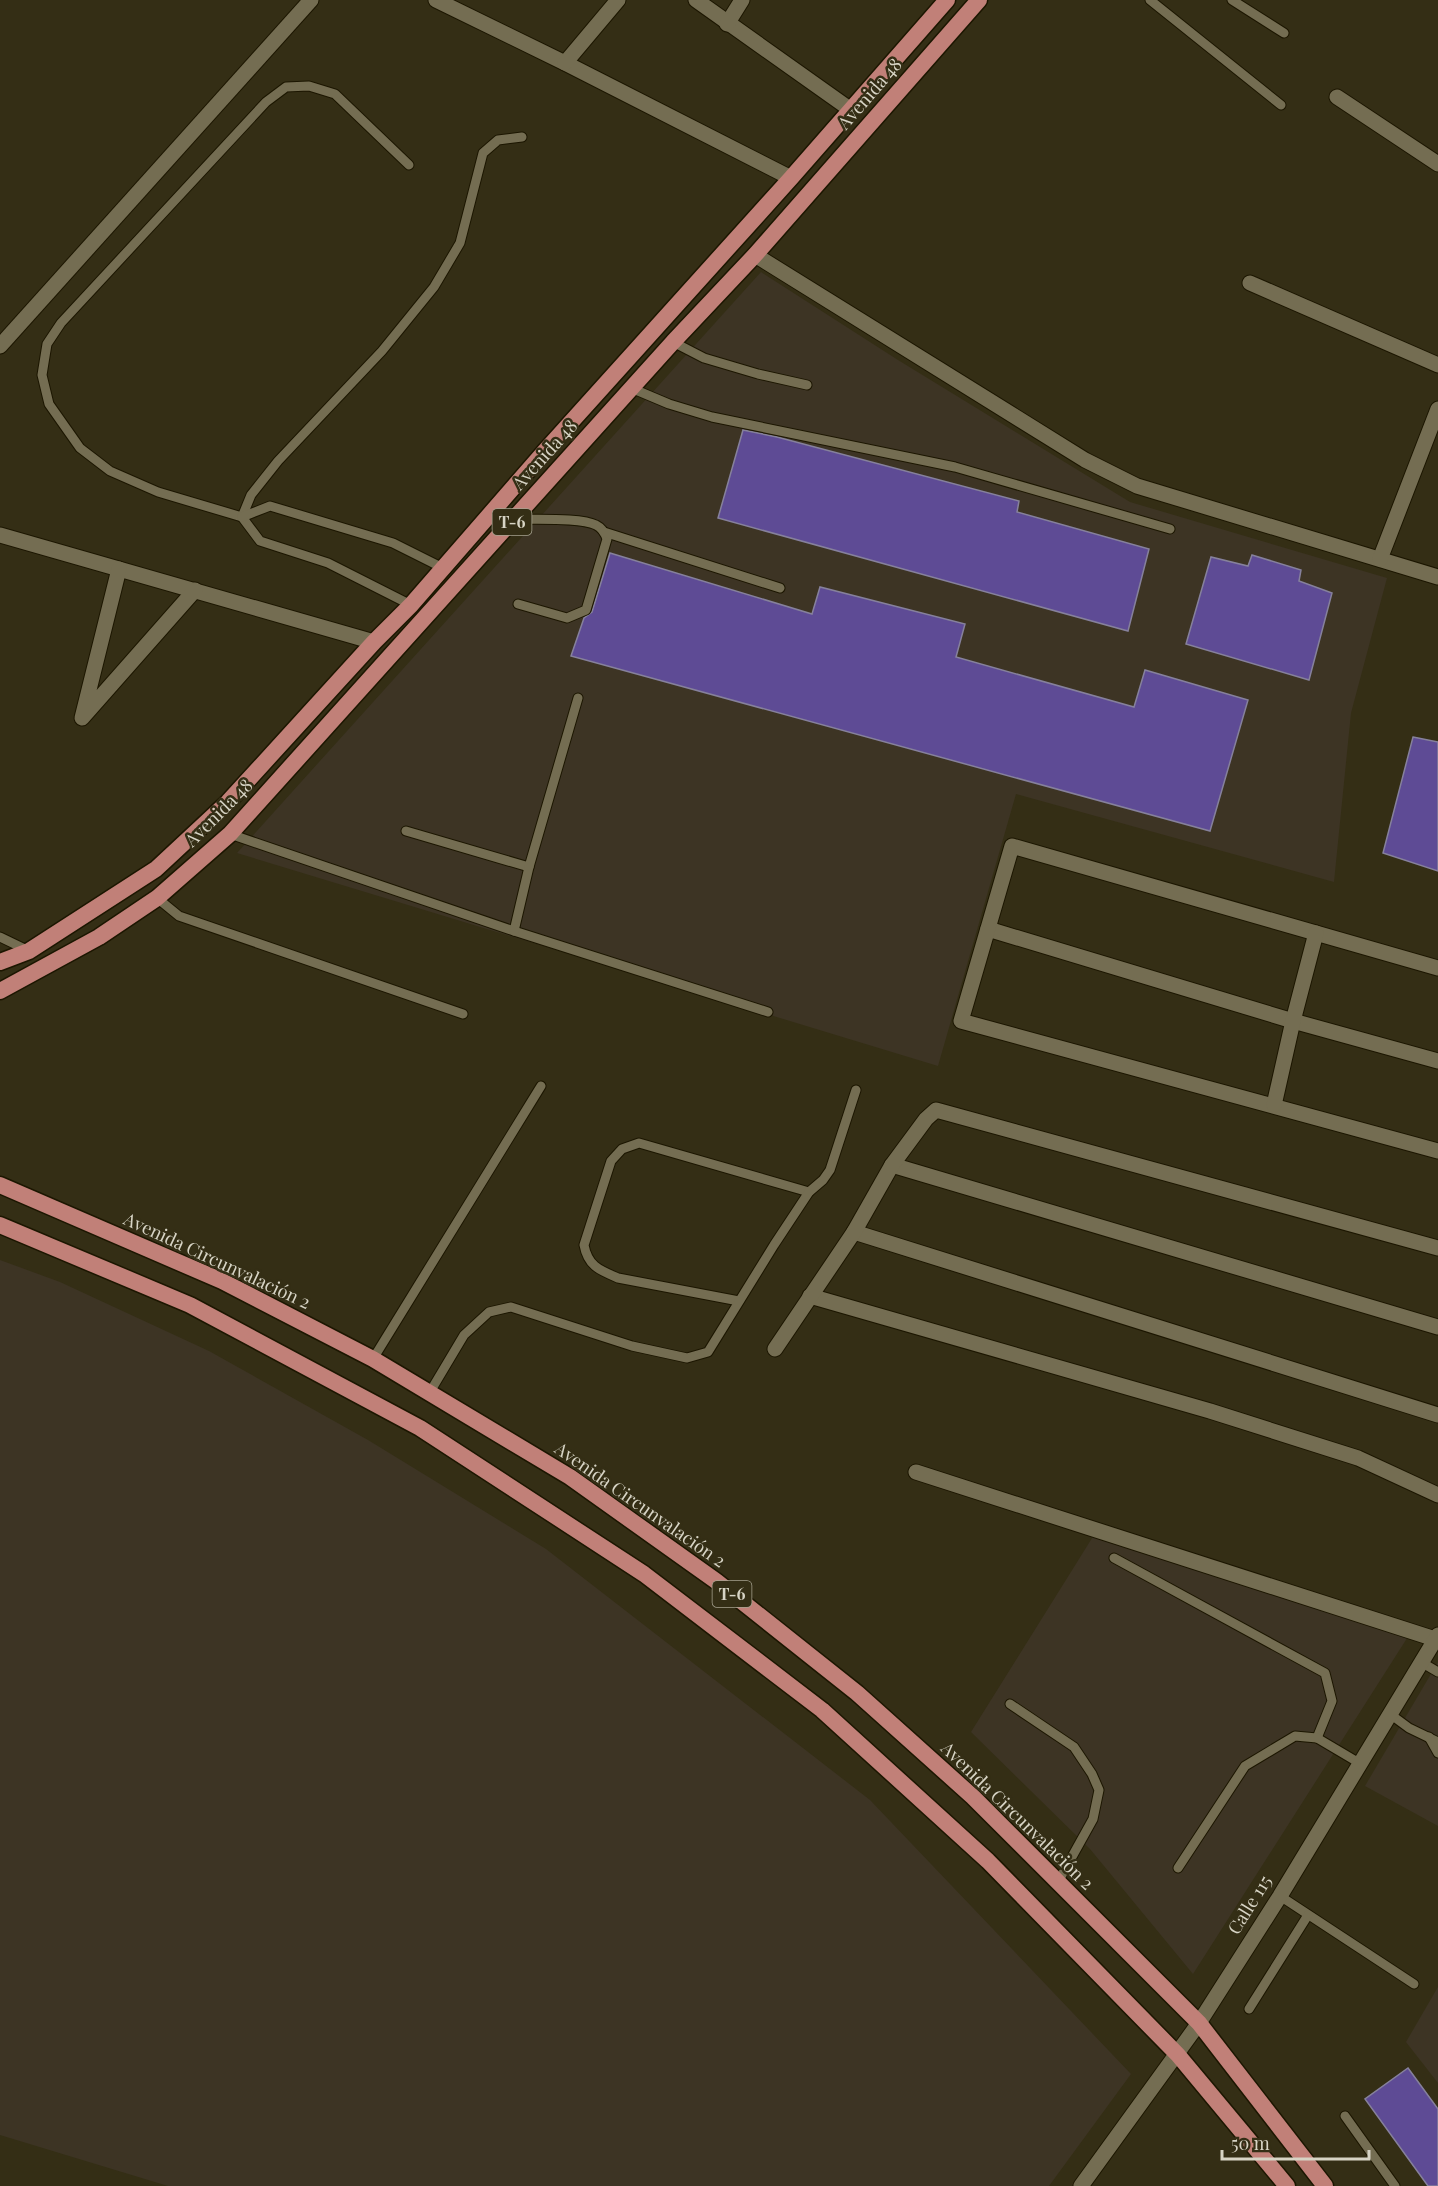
<svg xmlns="http://www.w3.org/2000/svg" width="1438" height="2186" font-family="'Playfair Display',serif">
	<rect width="100%" height="100%" fill="#342e15"/>
	<g fill="#3d3424">
		<path d="M 761,272 L 898,360 L 1130,502 L 1387,578 L 1351,713 L 1334,882 L 1016,794 L 938,1066 L 237,853 Z"/>
		<path d="M 0,1260 L 60,1282 L 209,1351 L 368,1440 L 546,1549 L 870,1800 L 1131,2074 L 1049,2186 L 168,2186 L 0,2135 Z"/>
		<path d="M 1099,1527 L 1411,1632 L 1193,1974 L 1090,1849 L 971,1732 Z"/>
		<path d="M 1438,1662 L 1438,1826 L 1365,1786 Z"/>
		<path d="M 1438,1987 L 1438,2083 L 1406,2042 Z"/>
	</g>
	<g fill="#5e4b95" stroke="#86819c" stroke-width="1.5">
		<path d="M 743,430 L 777,437 L 1019,501 L 1017,512 L 1149,549 L 1128,631 L 718,518 Z"/>
		<path d="M 610,553 L 812,614 L 820,587 L 965,624 L 956,657 L 1134,707 L 1145,670 L 1248,700 L 1210,831 L 571,656 L 584,618 L 592,612 Z"/>
		<path d="M 1252,555 L 1301,570 L 1299,581 L 1332,593 L 1309,680 L 1186,644 L 1211,557 L 1248,566 Z"/>
		<path d="M 1413,737 L 1438,742 L 1438,871 L 1383,853 Z"/>
		<path d="M 1408,2068 L 1438,2109 L 1438,2186 L 1428,2186 L 1365,2099 Z"/>
	</g>
	<g fill="none" stroke-linecap="round" stroke-linejoin="round">
		<defs>
			<g id="service">
				<path d="M 1150,0 L 1281,105"/>
				<path d="M 1232,0 L 1284,33"/>
				<path d="M 409,165 L 335,94 L 309,86 L 286,87 L 266,102 L 61,323 L 47,344 L 42,375 L 49,404 L 80,448 L 110,471 L 158,492 L 242,517 L 260,541 L 328,563 L 411,605"/>
				<path d="M 673,342 L 704,358 L 758,374 L 807,385"/>
				<path d="M 631,388 L 669,404 L 712,417 L 955,467 L 1170,529"/>
				<path d="M 242,517 L 251,495 L 278,461 L 382,351 L 434,287 L 460,243 L 483,153 L 498,140 L 522,137"/>
				<path d="M 242,517 L 270,506 L 393,543 L 443,568"/>
				<path d="M 515,519 C 533,520 581,517 596,525 C 602,528 605,533 607,539 L 586,610 L 567,618 L 518,604"/>
				<path d="M 604,532 L 780,588"/>
				<path d="M 406,831 L 529,867"/>
				<path d="M 230,834 L 514,931 L 768,1012"/>
				<path d="M 157,898 L 179,916 L 463,1014"/>
				<path d="M 514,931 L 529,867 L 578,698"/>
				<path d="M 0,937 L 29,951"/>
				<path d="M 739,1301 L 618,1278 C 599,1270 588,1266 584,1245 L 611,1161 L 622,1149 L 639,1143 L 809,1192"/>
				<path d="M 373,1359 L 541,1086"/>
				<path d="M 430,1392 L 464,1335 L 489,1312 L 511,1307 L 632,1346 L 687,1358 L 708,1352 L 774,1245 L 809,1192 L 823,1180 L 830,1170 L 856,1090"/>
				<path d="M 1114,1558 L 1325,1673 L 1332,1701 L 1317,1738"/>
				<path d="M 1421,1662 L 1438,1672"/>
				<path d="M 1010,1704 L 1074,1747 L 1092,1774 L 1099,1790 L 1093,1819 L 1058,1882"/>
				<path d="M 1390,1714 L 1409,1728 L 1438,1742"/>
				<path d="M 1429,1737 L 1438,1753"/>
				<path d="M 1178,1868 L 1245,1766 L 1295,1736 L 1317,1738 L 1361,1764"/>
				<path d="M 1280,1896 L 1414,1984"/>
				<path d="M 1249,2009 L 1308,1915"/>
				<path d="M 1345,2116 L 1395,2186"/>
			</g>
			<g id="minor">
				<path d="M 436,0 L 565,63 L 791,178"/>
				<path d="M 696,0 L 851,110"/>
				<path d="M 727,24 L 742,0"/>
				<path d="M 565,63 L 618,0"/>
				<path d="M 1337,97 L 1438,164"/>
				<path d="M 755,255 L 1085,460 L 1137,486 L 1438,577"/>
				<path d="M 1250,283 L 1438,365"/>
				<path d="M 0,346 L 311,0"/>
				<path d="M 0,535 L 374,642"/>
				<path d="M 1380,559 L 1438,409"/>
				<path d="M 119,569 L 82,718 L 195,590"/>
				<path d="M 988,929 L 1293,1021 L 1438,1061"/>
				<path d="M 1438,968 L 1012,846 L 961,1021 L 1438,1151"/>
				<path d="M 1274,1105 L 1293,1021 L 1316,933"/>
				<path d="M 892,1165 L 1438,1327"/>
				<path d="M 854,1232 L 1438,1415"/>
				<path d="M 810,1296 L 1210,1411 L 1358,1458 L 1438,1495"/>
				<path d="M 775,1349 L 854,1232 L 892,1165 L 926,1119 L 936,1110 L 1438,1248"/>
				<path d="M 916,1472 L 1435,1639"/>
			</g>
			<path id="tertiary" d="M 1199,2023 L 1280,1896 L 1438,1635"/>
			<path id="secondary" d="M 1081,2186 L 1199,2023"/>
			<g id="trunk">
				<path d="M 0,962 L 29,951 L 156,869 L 228,802 L 374,642 L 411,605 L 545,451 L 791,178 L 947,0"/>
				<path d="M 0,991 L 99,937 L 157,898 L 230,834 L 673,342 L 755,255 L 979,0"/>
				<path d="M 0,1185 L 222,1281 L 373,1359 L 570,1477 L 716,1581 L 857,1693 L 973,1797 L 1199,2023 L 1325,2186"/>
				<path d="M 0,1225 L 190,1305 L 420,1428 L 644,1574 L 822,1710 L 988,1861 L 1178,2055 L 1287,2186"/>
			</g>
		</defs>
		<use href="#service" stroke="#1c1600" stroke-width="11"/>
		<use href="#minor" stroke="#1c1600" stroke-width="17"/>
		<use href="#tertiary" stroke="#1c1600" stroke-width="17"/>
		<use href="#secondary" stroke="#1c1600" stroke-width="17"/>
		<use href="#trunk" stroke="#1c1600" stroke-width="19"/>
		<use href="#service" stroke="#746d52" stroke-width="9"/>
		<use href="#minor" stroke="#746d52" stroke-width="15"/>
		<use href="#tertiary" stroke="#746d52" stroke-width="15"/>
		<use href="#secondary" stroke="#746d52" stroke-width="15"/>
		<use href="#trunk" stroke="#c18078" stroke-width="16"/>
	</g>
	<g text-anchor="middle" stroke-width="5" stroke-linejoin="round" paint-order="stroke">
		<g fill="#342e15" stroke="#a6a290" stroke-width="1.5">
			<rect x="492.5" y="509" width="39" height="26" rx="4.5"/>
			<rect x="712.5" y="1581" width="39" height="26" rx="4.5"/>
		</g>
		<g font-size="16" font-weight="bold" fill="#d7d4c5">
			<text x="512" y="528">T-6</text>
			<text x="732" y="1600">T-6</text>
		</g>
		<g font-size="18" fill="#d7d4c5" stroke="#342e15">
			<text transform="translate(870 94) rotate(-49)" y="6">Avenida 48</text>
			<text transform="translate(545 455) rotate(-48)" y="6">Avenida 48</text>
			<text transform="translate(219 813) rotate(-45)" y="6">Avenida 48</text>
			<text transform="translate(217 1261) rotate(25)" y="6">Avenida Circunvalación 2</text>
			<text transform="translate(640 1505) rotate(35)" y="6">Avenida Circunvalación 2</text>
			<text transform="translate(1017 1816) rotate(44)" y="6">Avenida Circunvalación 2</text>
			<text transform="translate(1250 1905) rotate(-58)" y="6">Calle 115</text>
		</g>
	</g>
	<path d="M1222 2150v9h147v-9" fill="none" stroke="#d7d4c5" stroke-width="3"/>
	<text x="1231" y="2150" font-size="18" fill="#d7d4c5" stroke="#342e15" stroke-width="4.5" paint-order="stroke">50 m</text>
</svg>
